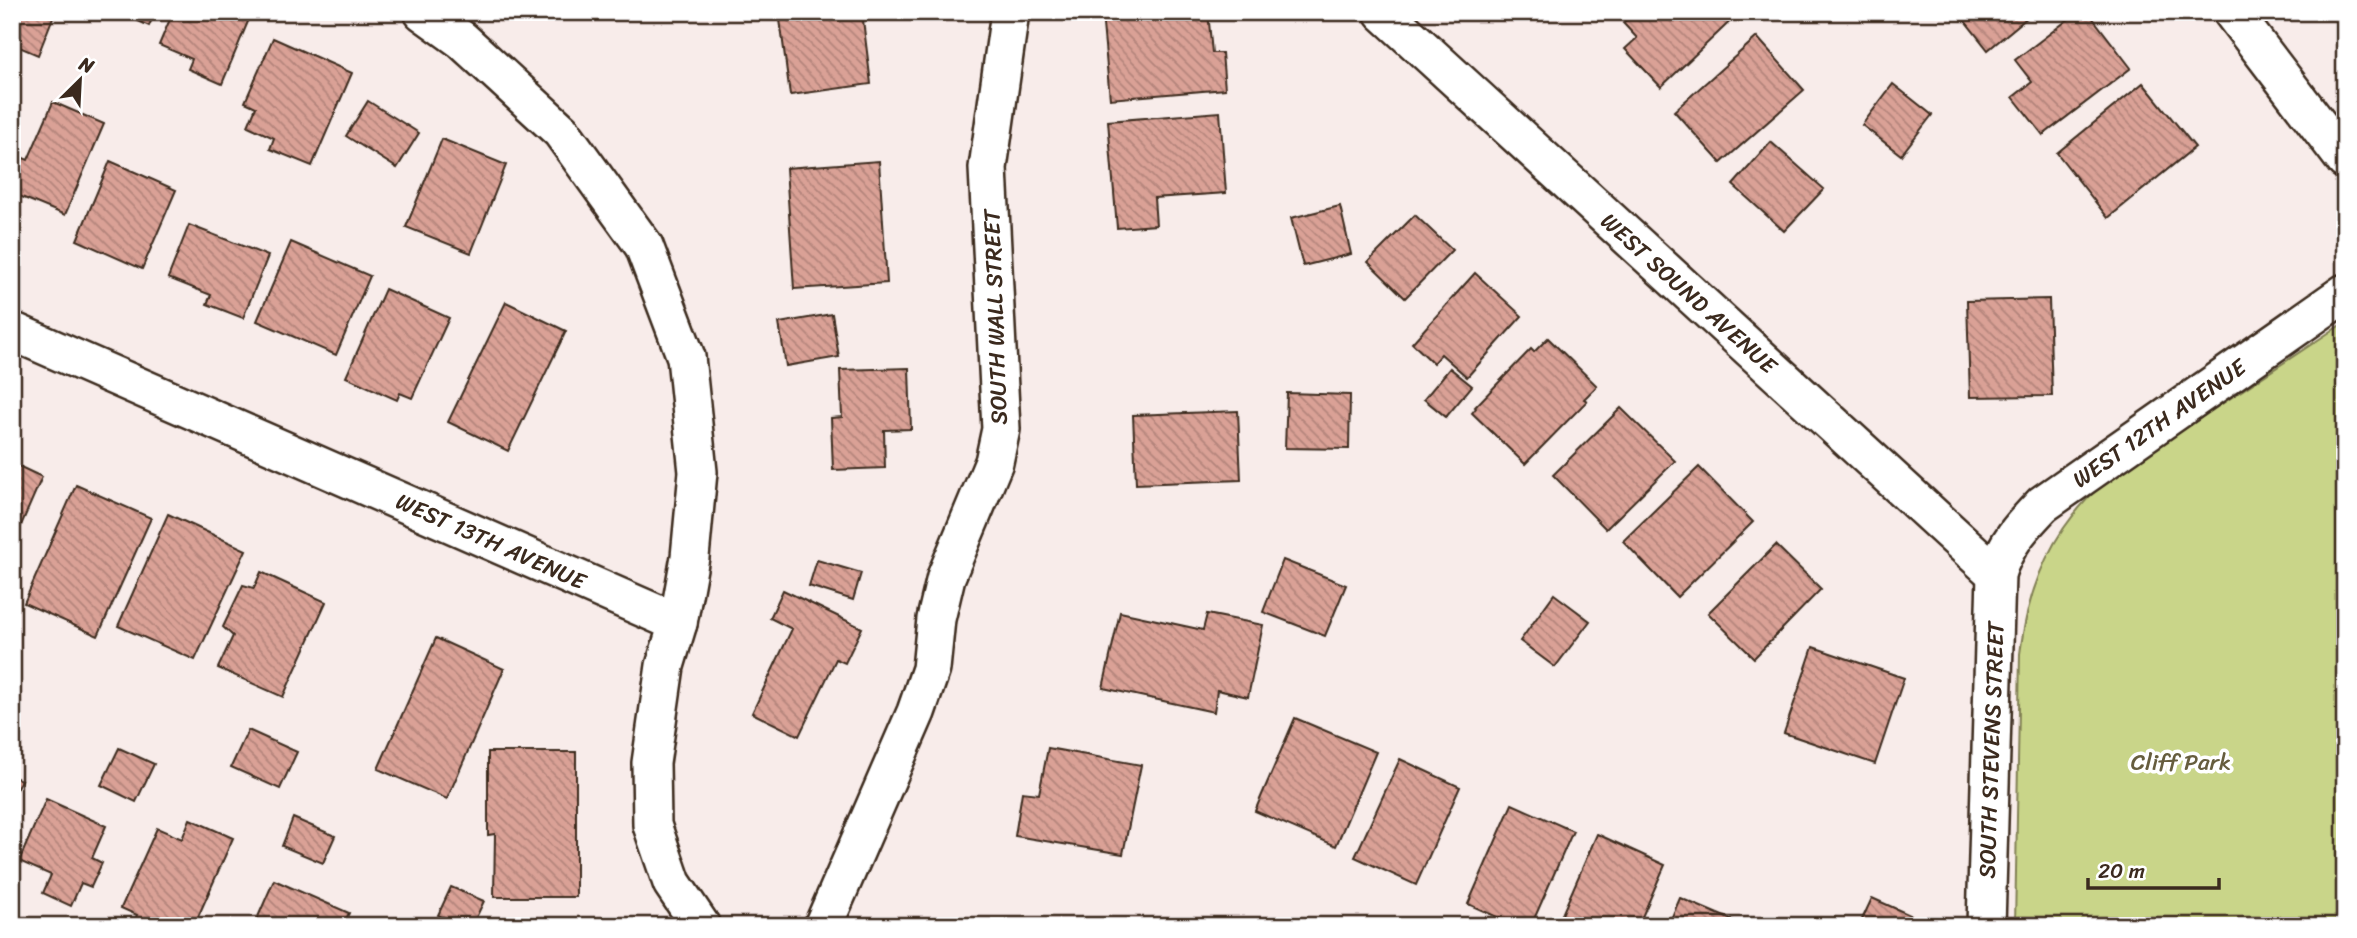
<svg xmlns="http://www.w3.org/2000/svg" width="2357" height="938" font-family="Sriracha,sans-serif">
	<defs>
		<pattern id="building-back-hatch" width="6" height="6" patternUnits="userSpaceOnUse" patternTransform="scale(1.75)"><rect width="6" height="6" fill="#daa196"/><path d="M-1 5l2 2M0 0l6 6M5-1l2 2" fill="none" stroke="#b2837a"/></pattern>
	</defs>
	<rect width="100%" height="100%" fill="#f8ecea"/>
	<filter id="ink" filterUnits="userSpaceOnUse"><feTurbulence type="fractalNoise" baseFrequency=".0143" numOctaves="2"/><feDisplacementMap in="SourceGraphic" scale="14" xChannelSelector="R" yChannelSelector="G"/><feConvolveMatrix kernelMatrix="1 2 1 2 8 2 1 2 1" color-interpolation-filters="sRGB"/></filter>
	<g filter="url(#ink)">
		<path fill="#c9d589" stroke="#828054" stroke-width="2" d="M 2345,322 L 2345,926 L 2015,926 L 2020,654 C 2028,585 2053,527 2106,481 Z"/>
		<g fill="url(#building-back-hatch)" stroke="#3b2a1e" stroke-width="2">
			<path d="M 12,12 L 55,12 L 38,55 L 12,44 L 16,30 L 12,28 Z"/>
			<path d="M 118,12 L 155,12 L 149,26 Z"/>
			<path d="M 173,12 L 252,12 L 222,84 L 188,69 L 192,59 L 159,45 Z"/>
			<path d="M 779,12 L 862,12 L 871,84 L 790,95 Z"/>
			<path d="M 1123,12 L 1208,12 L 1212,53 L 1222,53 L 1225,89 L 1110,99 L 1102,14 Z"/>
			<path d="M 1635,12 L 1740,12 L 1661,87 L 1625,49 L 1637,38 L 1623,23 Z"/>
			<path d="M 1958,12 L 2034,12 L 1988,50 Z"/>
			<path d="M 2078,12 L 2088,12 L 2131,68 L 2043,135 L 2013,97 L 2032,82 L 2015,60 Z"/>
			<path d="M 1757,37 L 1804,90 L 1721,163 L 1674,111 Z"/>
			<path d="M 273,38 L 352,73 L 312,166 L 270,149 L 274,138 L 248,126 L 256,107 L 245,102 Z"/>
			<path d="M 2143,83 L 2195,147 L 2108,218 L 2057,153 Z"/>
			<path d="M 1893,84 L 1932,115 L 1901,155 L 1862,125 Z"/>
			<path d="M 368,101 L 419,133 L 397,168 L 346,136 Z"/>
			<path d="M 53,102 L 104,124 L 65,215 L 12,193 L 14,154 L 28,160 Z"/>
			<path d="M 1220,112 L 1226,193 L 1154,198 L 1156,225 L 1117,228 L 1108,121 Z"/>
			<path d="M 442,139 L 506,165 L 471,253 L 406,227 Z"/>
			<path d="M 1771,142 L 1824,189 L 1784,231 L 1733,185 Z"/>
			<path d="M 110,161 L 176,190 L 142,269 L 77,240 Z"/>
			<path d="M 879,161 L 887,283 L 794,289 L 786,168 Z"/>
			<path d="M 1340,206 L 1351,254 L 1303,266 L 1291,218 Z"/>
			<path d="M 1415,215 L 1452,250 L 1405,298 L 1368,262 Z"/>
			<path d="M 189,225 L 268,256 L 243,318 L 207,304 L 211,295 L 168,278 Z"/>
			<path d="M 291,242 L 370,276 L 336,355 L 257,321 Z"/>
			<path d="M 1475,273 L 1522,316 L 1467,377 L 1441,354 L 1433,363 L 1412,343 Z"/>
			<path d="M 385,289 L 449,318 L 412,398 L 400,393 L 397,400 L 346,377 Z"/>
			<path d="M 2049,299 L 2052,396 L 1970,397 L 1967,301 Z"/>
			<path d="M 506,302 L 566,331 L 508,451 L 448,422 Z"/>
			<path d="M 832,314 L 839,357 L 786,366 L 779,323 Z"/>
			<path d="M 1548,338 L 1597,386 L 1584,399 L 1587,401 L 1525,464 L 1472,413 L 1476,408 L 1475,407 L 1531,349 L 1534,352 Z"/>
			<path d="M 909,368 L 911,429 L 884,430 L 885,468 L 833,470 L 831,418 L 842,417 L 840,370 Z"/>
			<path d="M 1450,368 L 1472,386 L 1446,417 L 1424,399 Z"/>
			<path d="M 1287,393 L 1350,395 L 1349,449 L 1285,448 Z"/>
			<path d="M 1621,408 L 1675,461 L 1606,529 L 1553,475 Z"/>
			<path d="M 1238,411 L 1241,480 L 1136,484 L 1133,415 Z"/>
			<path d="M 12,463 L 42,477 L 12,546 Z"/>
			<path d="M 1699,467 L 1753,522 L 1677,597 L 1623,541 Z"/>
			<path d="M 76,485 L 151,518 L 98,636 L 24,603 Z"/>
			<path d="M 168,514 L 246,550 L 195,660 L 118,626 Z"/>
			<path d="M 1776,545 L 1821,589 L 1754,658 L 1708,613 Z"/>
			<path d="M 817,560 L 861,573 L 853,600 L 809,586 Z"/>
			<path d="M 1283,560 L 1346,585 L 1325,636 L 1263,612 Z"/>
			<path d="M 261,572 L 326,602 L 283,697 L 218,668 L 233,636 L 223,627 L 243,585 L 254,588 Z"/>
			<path d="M 783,590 L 862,628 L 845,663 L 836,659 L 799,736 L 752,713 L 792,629 L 770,618 Z"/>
			<path d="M 1554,594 L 1590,621 L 1555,667 L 1520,641 Z"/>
			<path d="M 1120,612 L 1203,630 L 1207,614 L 1263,625 L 1248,697 L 1217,690 L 1214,712 L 1103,688 Z"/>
			<path d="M 436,638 L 504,669 L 447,799 L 378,769 Z"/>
			<path d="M 1813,647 L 1904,678 L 1875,764 L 1784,733 Z"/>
			<path d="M 1295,718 L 1376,752 L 1336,846 L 1255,811 Z"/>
			<path d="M 248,730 L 297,752 L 280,789 L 231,767 Z"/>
			<path d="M 119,748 L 154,764 L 136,802 L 101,785 Z"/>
			<path d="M 1048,748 L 1141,765 L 1123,854 L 1015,836 L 1022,792 L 1039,794 Z"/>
			<path d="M 488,752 L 576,752 L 576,897 L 494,897 L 495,834 L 488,835 Z"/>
			<path d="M 1400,759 L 1460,787 L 1416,885 L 1355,857 Z"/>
			<path d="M 12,776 L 21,780 L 12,799 Z"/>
			<path d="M 46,799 L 106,826 L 92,858 L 102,863 L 91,887 L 81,883 L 71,906 L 43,893 L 51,875 L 19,861 Z"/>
			<path d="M 1512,804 L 1573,831 L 1531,926 L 1517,926 L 1468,904 Z"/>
			<path d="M 293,818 L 335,836 L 323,863 L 282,846 Z"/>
			<path d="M 190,819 L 233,838 L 194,926 L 133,926 L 137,915 L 121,908 L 157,828 L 182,839 Z"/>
			<path d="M 1597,834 L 1665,865 L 1638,926 L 1557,926 Z"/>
			<path d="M 274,880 L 349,913 L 343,926 L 254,926 Z"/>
			<path d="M 451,887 L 484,901 L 472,926 L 460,926 L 438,915 Z"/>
			<path d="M 1680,898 L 1746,926 L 1668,926 Z"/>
			<path d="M 1872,898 L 1919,919 L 1916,926 L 1859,926 Z"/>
		</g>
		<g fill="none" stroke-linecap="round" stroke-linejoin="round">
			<defs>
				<g id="street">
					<path d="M 423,12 L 462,40 L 561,131 L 644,246 L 686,357 L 698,472 L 690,557 L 678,623"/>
					<path d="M 1383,12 L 1996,574"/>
					<path d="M 2232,12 L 2345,160"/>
					<path d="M 12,331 L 678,623 L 665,666 L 651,763 L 652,825 L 672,883 L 701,926"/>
					<path d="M 823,926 L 916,712 L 931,669 L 936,619 L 946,577 L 994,462 L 1001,429 L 988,168 L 1010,12"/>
					<path d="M 1986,926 L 1996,574 C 2006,543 2021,527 2043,504 L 2345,293"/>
				</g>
			</defs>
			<use href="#street" stroke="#3b2a1e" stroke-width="42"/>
			<use href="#street" stroke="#fff" stroke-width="37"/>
		</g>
	</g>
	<g text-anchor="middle" stroke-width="7" stroke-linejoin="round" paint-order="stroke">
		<g font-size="23" fill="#3b2a1e" stroke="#fff">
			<text transform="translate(1689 293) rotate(42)" y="8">WEST SOUND AVENUE</text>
			<text transform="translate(995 317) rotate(-92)" y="8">SOUTH WALL STREET</text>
			<text transform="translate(2159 423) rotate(-35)" y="8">WEST 12TH AVENUE</text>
			<text transform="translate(491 541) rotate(24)" y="8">WEST 13TH AVENUE</text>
			<text transform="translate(1991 750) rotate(-88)" y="8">SOUTH STEVENS STREET</text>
		</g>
		<g font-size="23" fill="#665d3e" stroke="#fff">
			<text x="2181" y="770">Cliff Park</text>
		</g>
	</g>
	<rect width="2357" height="938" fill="none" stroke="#fff" stroke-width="42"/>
	<rect x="21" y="21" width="2315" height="896" fill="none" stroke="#3b2a1e" stroke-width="2.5" filter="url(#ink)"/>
	<g transform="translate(80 80) rotate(24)" stroke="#ffffff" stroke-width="5" paint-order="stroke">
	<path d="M0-5L12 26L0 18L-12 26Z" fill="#3b2a1e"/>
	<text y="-10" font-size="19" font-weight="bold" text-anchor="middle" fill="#3b2a1e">N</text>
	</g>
	<path d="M2088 878v10h131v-10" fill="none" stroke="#3b2a1e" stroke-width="3.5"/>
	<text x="2098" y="878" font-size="21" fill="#3b2a1e" stroke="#ffffff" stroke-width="5" paint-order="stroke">20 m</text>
</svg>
